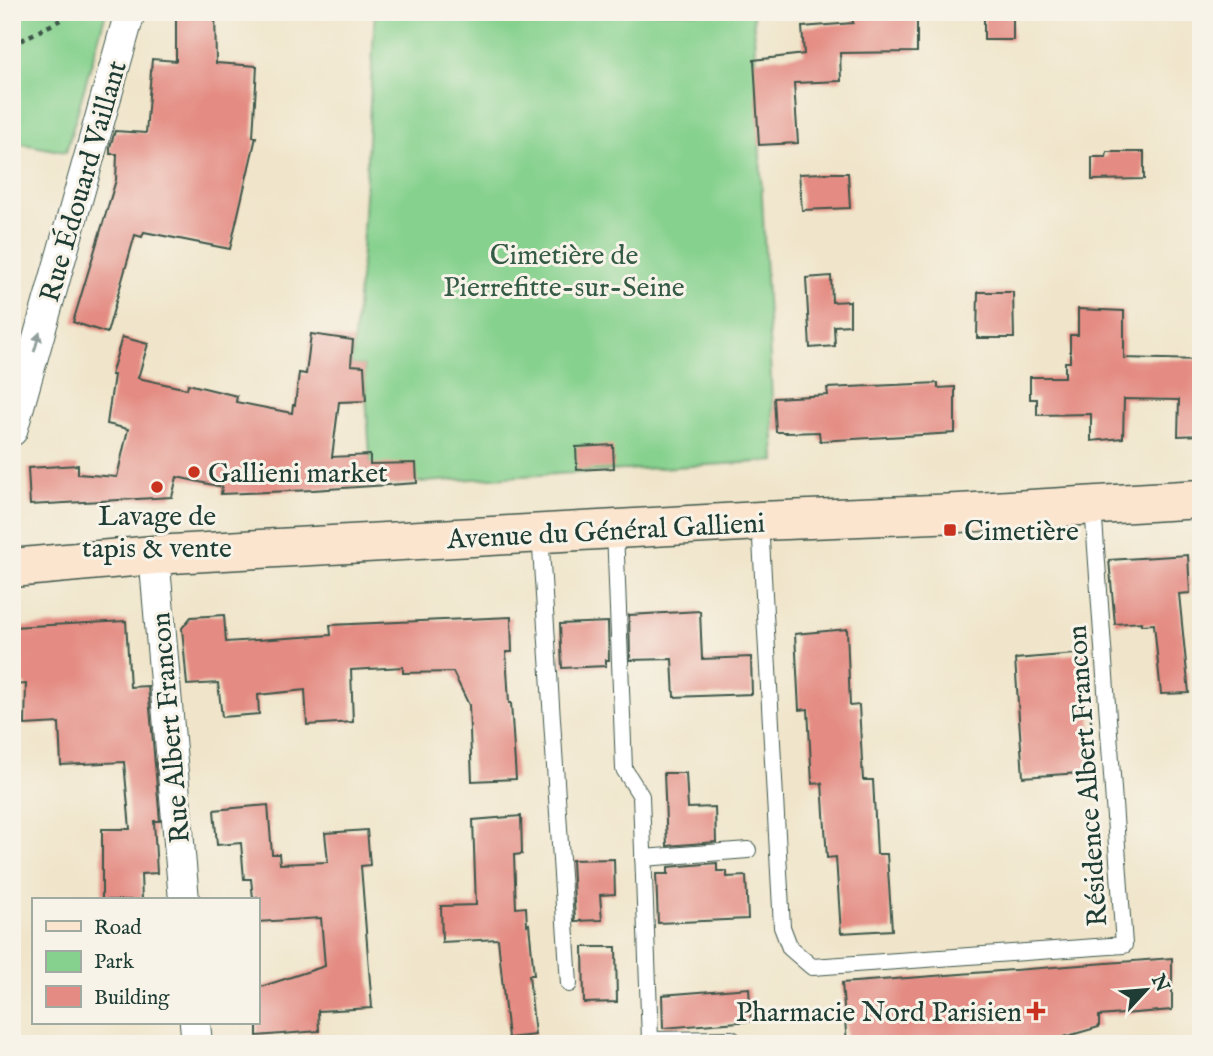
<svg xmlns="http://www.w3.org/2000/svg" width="1213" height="1056" font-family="'IM FELL English',serif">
	<rect width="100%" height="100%" fill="#f7f3e8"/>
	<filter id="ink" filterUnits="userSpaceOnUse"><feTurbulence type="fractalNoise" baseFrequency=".0143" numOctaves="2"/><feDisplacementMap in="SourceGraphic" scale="14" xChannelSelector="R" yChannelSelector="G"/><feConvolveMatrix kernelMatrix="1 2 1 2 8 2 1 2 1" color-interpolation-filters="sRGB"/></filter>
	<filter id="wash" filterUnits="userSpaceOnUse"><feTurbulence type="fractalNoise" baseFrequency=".00686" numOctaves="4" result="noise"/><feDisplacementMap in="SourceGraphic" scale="28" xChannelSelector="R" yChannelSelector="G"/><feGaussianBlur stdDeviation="1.57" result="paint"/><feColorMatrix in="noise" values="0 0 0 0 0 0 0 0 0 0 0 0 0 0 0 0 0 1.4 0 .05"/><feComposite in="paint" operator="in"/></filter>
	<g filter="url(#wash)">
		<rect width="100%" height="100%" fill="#f0e5ca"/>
		<g fill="#86d18e" stroke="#528761" stroke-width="2">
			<path d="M 12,12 L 106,12 L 66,152 L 12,142 Z"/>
			<path d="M 375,12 L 753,12 L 775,461 L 372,485 L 364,366 L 351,365 L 361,269 Z"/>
		</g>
		<g id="blocks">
			<g fill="#e48c83">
				<path d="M 176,12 L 215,12 L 216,63 L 257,66 L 253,137 L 256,137 L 230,249 L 144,232 L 142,237 L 135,235 L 107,333 L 73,322 L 116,180 L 117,154 L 110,154 L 110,147 L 115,131 L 146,133 L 152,59 L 176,61 Z"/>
				<path d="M 853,12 L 917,12 L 917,52 L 840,53 L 841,81 L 794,83 L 798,143 L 759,145 L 754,60 L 804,54 L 802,27 L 853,23 Z"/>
				<rect x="984" y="12" width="29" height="28"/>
				<path d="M 1107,152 L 1144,152 L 1144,179 L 1092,180 L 1092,157 L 1106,157 Z"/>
				<path d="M 825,173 L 848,173 L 850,208 L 802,210 L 799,174 Z"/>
				<path d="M 831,276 L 832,302 L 850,301 L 850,325 L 834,326 L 835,346 L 810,348 L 806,278 Z"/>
				<path d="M 978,292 L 1013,292 L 1014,338 L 977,338 Z"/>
				<path d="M 1078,309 L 1124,311 L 1124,358 L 1201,360 L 1201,435 L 1178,436 L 1179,400 L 1124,399 L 1123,438 L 1091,441 L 1091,414 L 1037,415 L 1037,399 L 1030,399 L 1030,377 L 1065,377 L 1065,362 L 1070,362 L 1070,335 L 1078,335 Z"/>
				<path d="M 311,334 L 353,340 L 351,365 L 364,366 L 366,401 L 339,402 L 332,457 L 370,455 L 370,464 L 416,463 L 417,483 L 313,490 L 221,494 L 222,487 L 177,477 L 172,497 L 30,505 L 28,468 L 78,465 L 78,474 L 117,477 L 128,429 L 107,424 L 114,375 L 111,375 L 122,337 L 148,344 L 138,378 L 187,389 L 188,384 L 237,396 L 236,402 L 292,413 L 293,405 L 295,405 L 299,373 L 306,374 Z"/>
				<path d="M 938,383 L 938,388 L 955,387 L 955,433 L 820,441 L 819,432 L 786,433 L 786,432 L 776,432 L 774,398 L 828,395 L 827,388 Z"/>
				<path d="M 613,445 L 614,468 L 577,470 L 576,447 Z"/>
				<path d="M 1188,555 L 1190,593 L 1179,594 L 1189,693 L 1161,694 L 1154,624 L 1141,625 L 1141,622 L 1115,624 L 1109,560 Z"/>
				<path d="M 700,611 L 702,659 L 751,657 L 752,694 L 674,697 L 672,659 L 630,660 L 629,615 Z"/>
				<path d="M 224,615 L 226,642 L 331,635 L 330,625 L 511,617 L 512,652 L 506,652 L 509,703 L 511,703 L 516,779 L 472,781 L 469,705 L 453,672 L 403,673 L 403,667 L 351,670 L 353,722 L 307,725 L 305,690 L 258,695 L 259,714 L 222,717 L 218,683 L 187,685 L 182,628 L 191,617 Z"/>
				<path d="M 126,621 L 130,687 L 148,686 L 160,821 L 154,821 L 157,873 L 141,874 L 142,900 L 102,900 L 102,829 L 130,829 L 124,762 L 61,765 L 59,723 L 25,725 L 26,684 L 12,685 L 12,627 Z"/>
				<path d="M 608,622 L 609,660 L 606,660 L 606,666 L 562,668 L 560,624 Z"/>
				<path d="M 847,629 L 850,706 L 859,705 L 863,780 L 873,780 L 877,854 L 887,854 L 892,930 L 841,933 L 836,857 L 827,858 L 822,783 L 812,784 L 808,709 L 799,710 L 795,634 Z"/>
				<path d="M 1087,653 L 1094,772 L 1023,777 L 1015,659 Z"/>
				<path d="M 664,773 L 686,773 L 688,808 L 715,807 L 716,842 L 667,846 Z"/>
				<path d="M 268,805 L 272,854 L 279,854 L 280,864 L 328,862 L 325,833 L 367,830 L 370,865 L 361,866 L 372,1008 L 318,1011 L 319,1031 L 257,1036 L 257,988 L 325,966 L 321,918 L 257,922 L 257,897 L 253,898 L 251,879 L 244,879 L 241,843 L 217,845 L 214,810 Z"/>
				<path d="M 521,816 L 522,854 L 514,855 L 516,908 L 526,907 L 527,925 L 529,924 L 534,975 L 529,975 L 535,1035 L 508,1038 L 498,939 L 442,942 L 441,906 L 476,905 L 473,820 Z"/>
				<path d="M 614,859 L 615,894 L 600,895 L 602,920 L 575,921 L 572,860 Z"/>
				<path d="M 717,863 L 717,871 L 727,871 L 727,877 L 746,876 L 748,919 L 658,923 L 656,874 L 668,874 L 668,867 Z"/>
				<path d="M 583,947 L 616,947 L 617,1002 L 584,1003 Z"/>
				<path d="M 1172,958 L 1172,1010 L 1099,1016 L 1099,1027 L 1040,1044 L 847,1044 L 842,983 Z"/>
				<path d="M 749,988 L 751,1021 L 663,1028 L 662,995 Z"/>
			</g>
		</g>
	</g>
	<g filter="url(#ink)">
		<use href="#blocks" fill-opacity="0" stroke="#3e564a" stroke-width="2"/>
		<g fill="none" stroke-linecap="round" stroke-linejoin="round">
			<defs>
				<g id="lane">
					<path d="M 760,521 L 782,927 L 790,948 L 812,967 L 1124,945 L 1093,506"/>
					<path d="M 615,529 L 624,769 L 641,796 L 650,1040 L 732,1039"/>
					<path d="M 540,533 L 569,984"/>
					<path d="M 643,858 L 748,850"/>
				</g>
				<g id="street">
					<path d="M 12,431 L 130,12"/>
					<path d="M 154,555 L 184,900"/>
					<path d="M 195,1023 L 197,1044"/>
				</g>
				<path id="secondary" d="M 12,568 L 154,555 L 760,521 L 959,513 L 1201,499"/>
			</defs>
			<use href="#lane" stroke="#3e564a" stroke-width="18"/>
			<use href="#street" stroke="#3e564a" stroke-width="32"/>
			<use href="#secondary" stroke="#3e564a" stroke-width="41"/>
			<path stroke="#3e564a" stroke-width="4.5" stroke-dasharray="5 5" stroke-linecap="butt" d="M 12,45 L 76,12"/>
			<use href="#lane" stroke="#fff" stroke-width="16"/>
			<use href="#street" stroke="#fff" stroke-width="30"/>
			<use href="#secondary" stroke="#fbe5cf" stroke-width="38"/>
		</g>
		<defs><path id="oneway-solid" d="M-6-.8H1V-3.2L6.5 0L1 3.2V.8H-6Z" transform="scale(1.75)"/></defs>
		<use fill="#8f9e9a" href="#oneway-solid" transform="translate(37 342) rotate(-74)"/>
	</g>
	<g fill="#c8321e" stroke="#f7f3e8" stroke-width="2.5">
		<circle cx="194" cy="472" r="7"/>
		<circle cx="157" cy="487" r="7"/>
		<rect x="943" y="523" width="14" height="14" rx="3.5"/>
		<path d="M1032.5 1000.5h7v7h7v7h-7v7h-7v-7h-7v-7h7z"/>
	</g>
	<g text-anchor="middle" stroke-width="6" stroke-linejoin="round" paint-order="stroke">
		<g font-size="28" fill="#1f3d34" stroke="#f7f3e8">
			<text transform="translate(82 181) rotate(-74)" y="10">Rue Édouard Vaillant</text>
			<text transform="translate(606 530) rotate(-3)" y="10">Avenue du Général Gallieni</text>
			<text transform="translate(169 728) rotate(-95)" y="10">Rue Albert Francon</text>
			<text transform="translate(1086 776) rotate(-94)" y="10">Résidence Albert Francon</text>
		</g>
		<g font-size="28" fill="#345b46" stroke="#f7f3e8">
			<text x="564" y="264">Cimetière de<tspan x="564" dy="32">Pierrefitte-sur-Seine</tspan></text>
		</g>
		<g font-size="28" fill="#1f3d34" stroke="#f7f3e8" text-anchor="start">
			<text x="208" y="482">Gallieni market</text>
			<text x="157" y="525" text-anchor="middle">Lavage de<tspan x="157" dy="32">tapis &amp; vente</tspan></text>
			<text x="964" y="540">Cimetière</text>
			<text x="1022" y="1021" text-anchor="end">Pharmacie Nord Parisien</text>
		</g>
	</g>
	<rect width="1213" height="1056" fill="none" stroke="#f7f3e8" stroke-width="42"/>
	<rect x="32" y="898" width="228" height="126" fill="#f7f3e8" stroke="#a1aaa0" stroke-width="2"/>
	<rect x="46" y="921" width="35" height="10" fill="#fbe5cf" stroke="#a1aaa0" stroke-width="2"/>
	<text x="94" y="934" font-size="21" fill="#1f3d34">Road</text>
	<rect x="46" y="951" width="35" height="21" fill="#86d18e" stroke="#a1aaa0" stroke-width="2"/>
	<text x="94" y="968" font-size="21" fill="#1f3d34">Park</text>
	<rect x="46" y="986" width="35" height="21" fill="#e48c83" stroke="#a1aaa0" stroke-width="2"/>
	<text x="94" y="1004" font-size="21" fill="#1f3d34">Building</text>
	<g transform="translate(1146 990) rotate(64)" stroke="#f7f3e8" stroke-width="5" paint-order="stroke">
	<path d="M0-5L12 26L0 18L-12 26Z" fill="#1f3d34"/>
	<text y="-10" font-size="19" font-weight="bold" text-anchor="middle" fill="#1f3d34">N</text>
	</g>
</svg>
